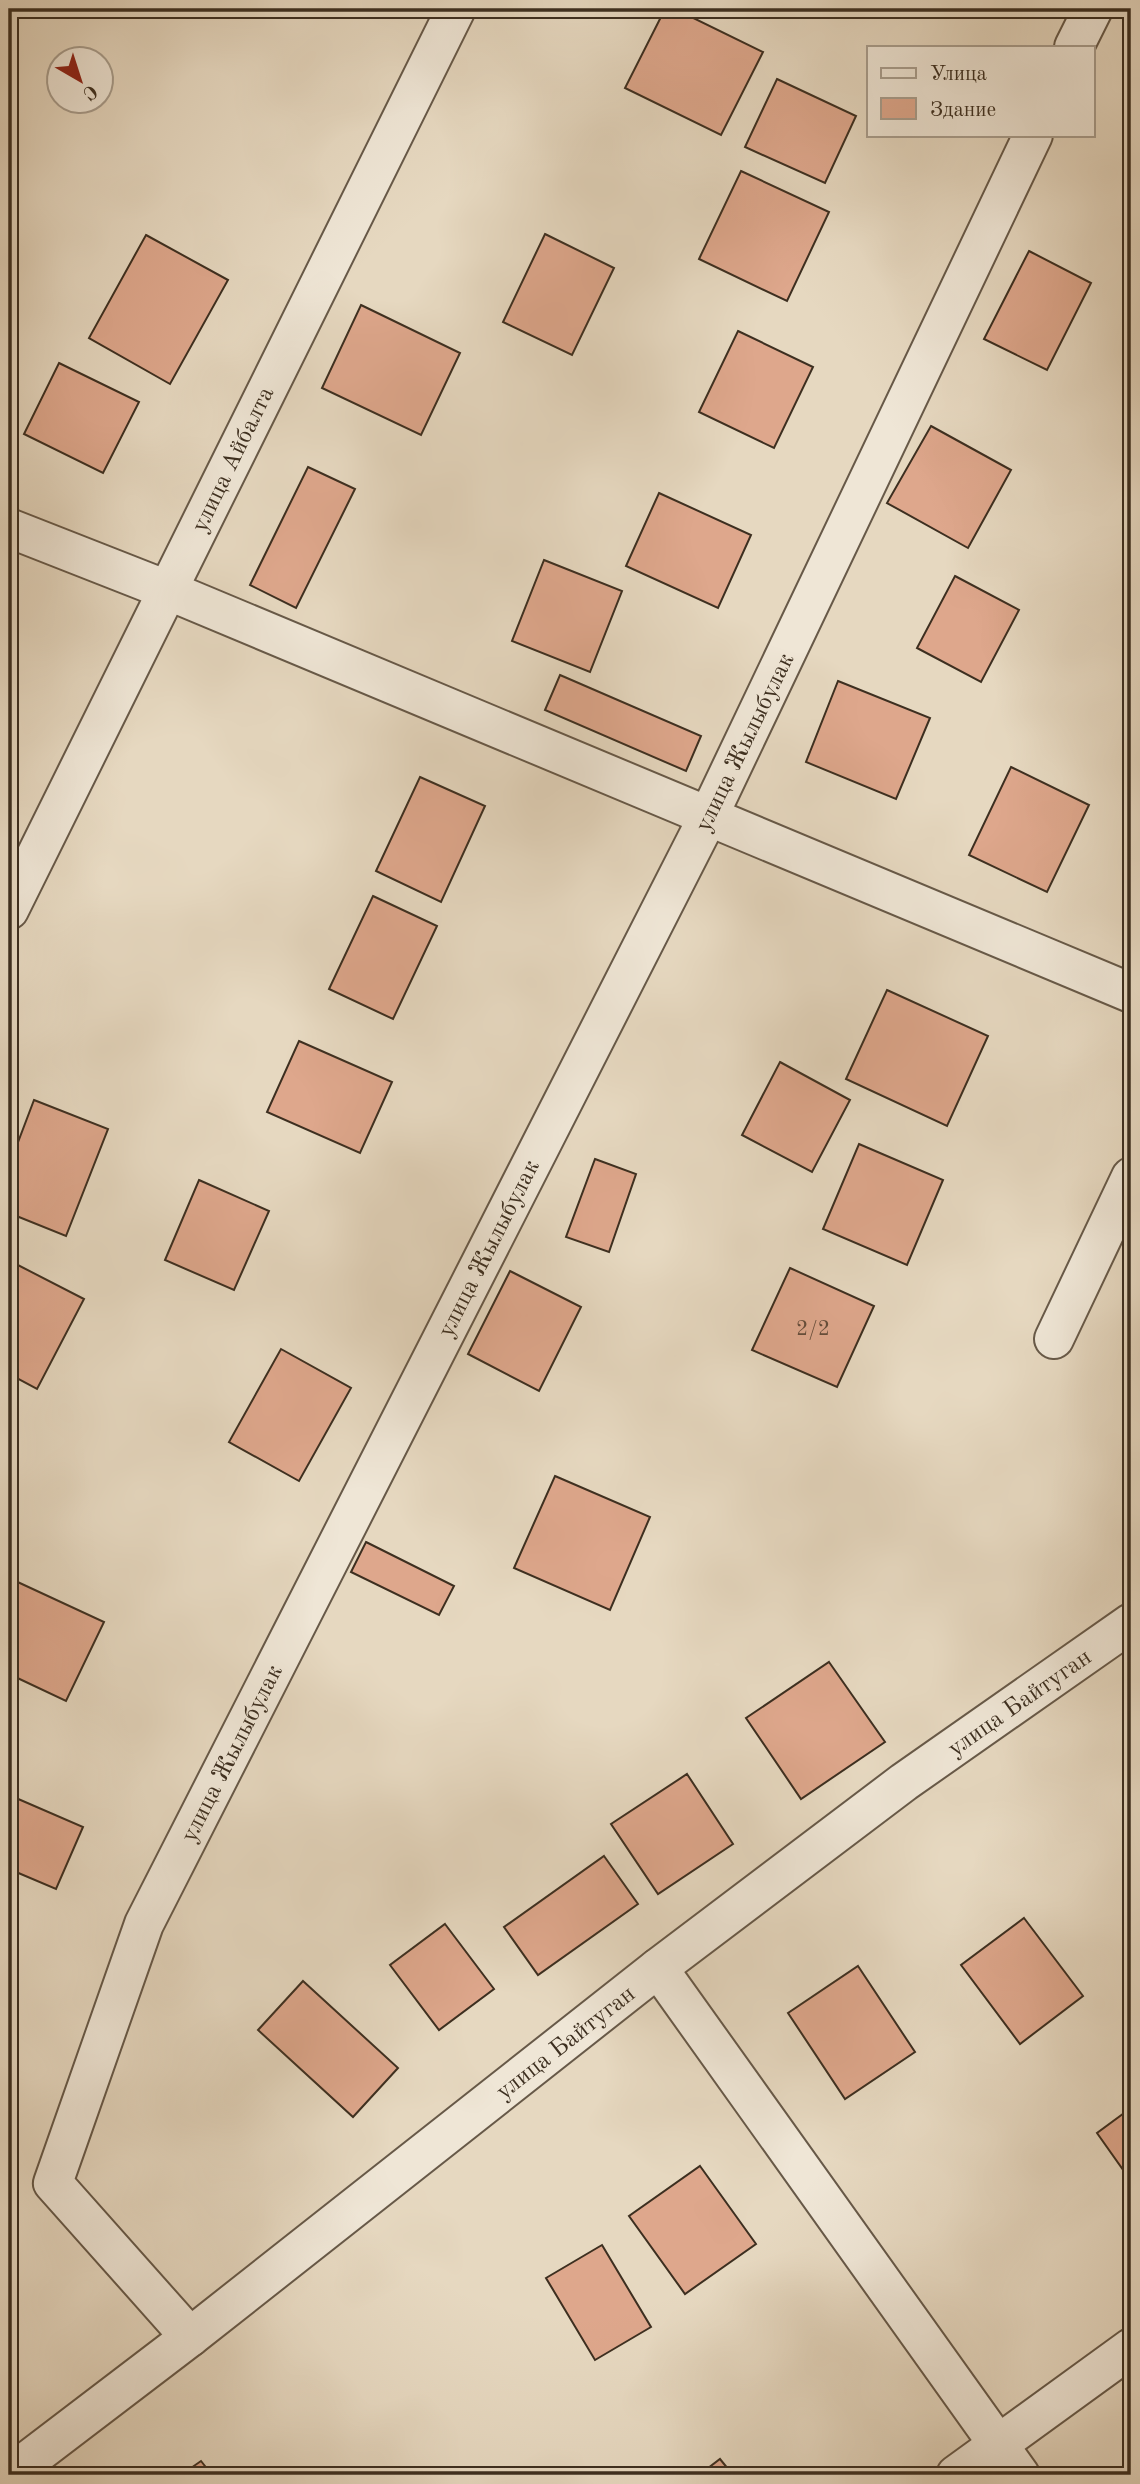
<svg xmlns="http://www.w3.org/2000/svg" width="1140" height="2484" font-family="'Old Standard TT',serif">
	<rect width="100%" height="100%" fill="#e6d8c0"/>
	<filter id="stains"><feTurbulence type="fractalNoise" baseFrequency=".00286" numOctaves="4"/><feColorMatrix values="0 0 0 0 .2 0 0 0 0 .09 0 0 0 0 .02 0 0 0 .5 -.17"/></filter>
	<radialGradient id="worn" r=".72"><stop offset=".6" stop-color="#630" stop-opacity="0"/><stop offset="1" stop-color="#630" stop-opacity=".3"/></radialGradient>
	<g fill="#dea78c" stroke="#3d2f20" stroke-width="2">
		<path d="M 665,9 L 675,9 L 763,52 L 721,135 L 625,88 Z"/>
		<path d="M 777,79 L 856,116 L 825,183 L 745,147 Z"/>
		<path d="M 741,171 L 829,212 L 787,301 L 699,259 Z"/>
		<path d="M 545,234 L 614,268 L 572,355 L 503,322 Z"/>
		<path d="M 146,235 L 228,280 L 170,384 L 89,338 Z"/>
		<path d="M 1029,251 L 1091,283 L 1047,370 L 984,339 Z"/>
		<path d="M 361,305 L 460,353 L 421,435 L 322,388 Z"/>
		<path d="M 738,331 L 813,367 L 774,448 L 699,412 Z"/>
		<path d="M 59,363 L 139,402 L 103,473 L 24,434 Z"/>
		<path d="M 931,426 L 1011,470 L 968,548 L 887,503 Z"/>
		<path d="M 308,467 L 355,489 L 296,608 L 250,585 Z"/>
		<path d="M 659,493 L 751,535 L 718,608 L 626,566 Z"/>
		<path d="M 544,560 L 622,591 L 590,672 L 512,641 Z"/>
		<path d="M 955,576 L 1019,610 L 981,682 L 917,648 Z"/>
		<path d="M 560,675 L 701,736 L 686,771 L 545,710 Z"/>
		<path d="M 838,681 L 930,718 L 896,799 L 806,762 Z"/>
		<path d="M 1011,767 L 1089,805 L 1047,892 L 969,855 Z"/>
		<path d="M 420,777 L 485,806 L 441,902 L 376,871 Z"/>
		<path d="M 373,896 L 437,926 L 393,1019 L 329,989 Z"/>
		<path d="M 887,990 L 988,1036 L 947,1126 L 846,1079 Z"/>
		<path d="M 299,1041 L 392,1082 L 360,1153 L 267,1112 Z"/>
		<path d="M 780,1062 L 850,1100 L 812,1172 L 742,1135 Z"/>
		<path d="M 34,1100 L 108,1129 L 66,1236 L 9,1213 L 9,1166 Z"/>
		<path d="M 859,1144 L 943,1180 L 907,1265 L 823,1229 Z"/>
		<path d="M 595,1159 L 636,1174 L 609,1252 L 566,1237 Z"/>
		<path d="M 199,1180 L 269,1211 L 234,1290 L 165,1260 Z"/>
		<path d="M 12,1262 L 84,1299 L 37,1389 L 9,1374 L 9,1269 Z"/>
		<path d="M 790,1268 L 874,1306 L 837,1387 L 752,1350 Z"/>
		<path d="M 510,1271 L 581,1307 L 539,1391 L 468,1354 Z"/>
		<path d="M 281,1349 L 351,1388 L 299,1481 L 229,1442 Z"/>
		<path d="M 555,1476 L 650,1517 L 610,1610 L 514,1568 Z"/>
		<path d="M 366,1542 L 454,1586 L 439,1615 L 351,1572 Z"/>
		<path d="M 9,1578 L 104,1622 L 66,1701 L 9,1674 Z"/>
		<path d="M 829,1662 L 885,1742 L 801,1799 L 746,1718 Z"/>
		<path d="M 687,1774 L 733,1844 L 658,1894 L 611,1824 Z"/>
		<path d="M 9,1795 L 83,1827 L 56,1889 L 9,1869 Z"/>
		<path d="M 604,1856 L 638,1904 L 538,1975 L 504,1927 Z"/>
		<path d="M 1024,1918 L 1083,1996 L 1020,2044 L 961,1965 Z"/>
		<path d="M 445,1924 L 494,1989 L 439,2030 L 390,1965 Z"/>
		<path d="M 858,1966 L 915,2052 L 845,2099 L 788,2013 Z"/>
		<path d="M 303,1981 L 398,2068 L 353,2117 L 258,2030 Z"/>
		<path d="M 1131,2108 L 1131,2181 L 1097,2133 Z"/>
		<path d="M 700,2166 L 756,2244 L 685,2294 L 629,2216 Z"/>
		<path d="M 602,2245 L 651,2327 L 595,2360 L 546,2278 Z"/>
		<path d="M 720,2459 L 733,2475 L 699,2475 Z"/>
		<path d="M 201,2461 L 212,2475 L 181,2475 Z"/>
	</g>
	<g fill="none" stroke-linecap="round" stroke-linejoin="round">
		<defs>
			<g id="minor">
				<path d="M 1074,47 L 1093,9"/>
				<path d="M 9,528 L 167,590 L 1131,993"/>
				<path d="M 9,910 L 456,9"/>
				<path d="M 1054,1339 L 1131,1177"/>
				<path d="M 658,1968 L 1020,2475"/>
				<path d="M 190,2337 L 53,2183 L 144,1924 L 708,817 L 1033,135"/>
				<path d="M 9,2475 L 190,2337 L 658,1968 L 904,1782 L 1131,1623"/>
				<path d="M 956,2475 L 1131,2348"/>
			</g>
		</defs>
		<use href="#minor" stroke="#675948" stroke-width="42"/>
		<use href="#minor" stroke="#efe6d6" stroke-width="38"/>
	</g>
	<g text-anchor="middle" stroke-width="6" stroke-linejoin="round" paint-order="stroke">
		<g font-size="21" fill="#654d3b">
			<text x="813" y="1335">2/2</text>
		</g>
		<g font-size="24" fill="#3d2f20" stroke="#efe6d6">
			<text transform="translate(232 459) rotate(-64)" y="8">улица Айбалта</text>
			<text transform="translate(744 742) rotate(-64)" y="8">улица Жылыбулак</text>
			<text transform="translate(488 1248) rotate(-63)" y="8">улица Жылыбулак</text>
			<text transform="translate(1019 1702) rotate(-35)" y="8">улица Байтуган</text>
			<text transform="translate(231 1753) rotate(-63)" y="8">улица Жылыбулак</text>
			<text transform="translate(565 2042) rotate(-38)" y="8">улица Байтуган</text>
		</g>
	</g>
	<rect width="1140" height="2484" fill="none" stroke="#e6d8c0" stroke-width="35"/>
	<rect x="10" y="10" width="1119" height="2463" fill="none" stroke="#3d2f20" stroke-width="3.5"/>
	<rect x="18" y="18" width="1105" height="2449" fill="none" stroke="#3d2f20" stroke-width="2"/>
	<rect x="867" y="46" width="228" height="91" fill="#efe6d6" stroke="#a89d8d" stroke-width="2"/>
	<rect x="881" y="68" width="35" height="10" fill="#efe6d6" stroke="#a89d8d" stroke-width="2"/>
	<text x="930" y="80" font-size="21" fill="#3d2f20">Улица</text>
	<rect x="881" y="98" width="35" height="21" fill="#dea78c" stroke="#a89d8d" stroke-width="2"/>
	<text x="930" y="116" font-size="21" fill="#3d2f20">Здание</text>
	<g transform="translate(80 80) rotate(141)"><circle r="33" fill="#efe6d6" stroke="#a89d8d" stroke-width="2"/>
	<path d="M0-5L12 26L0 18L-12 26Z" fill="#8f2418"/>
	<text y="-10" font-size="19" font-weight="bold" text-anchor="middle" fill="#3d2f20">С</text>
	</g>
	<rect width="100%" height="100%" filter="url(#stains)"/>
	<rect width="100%" height="100%" fill="url(#worn)"/>
</svg>
